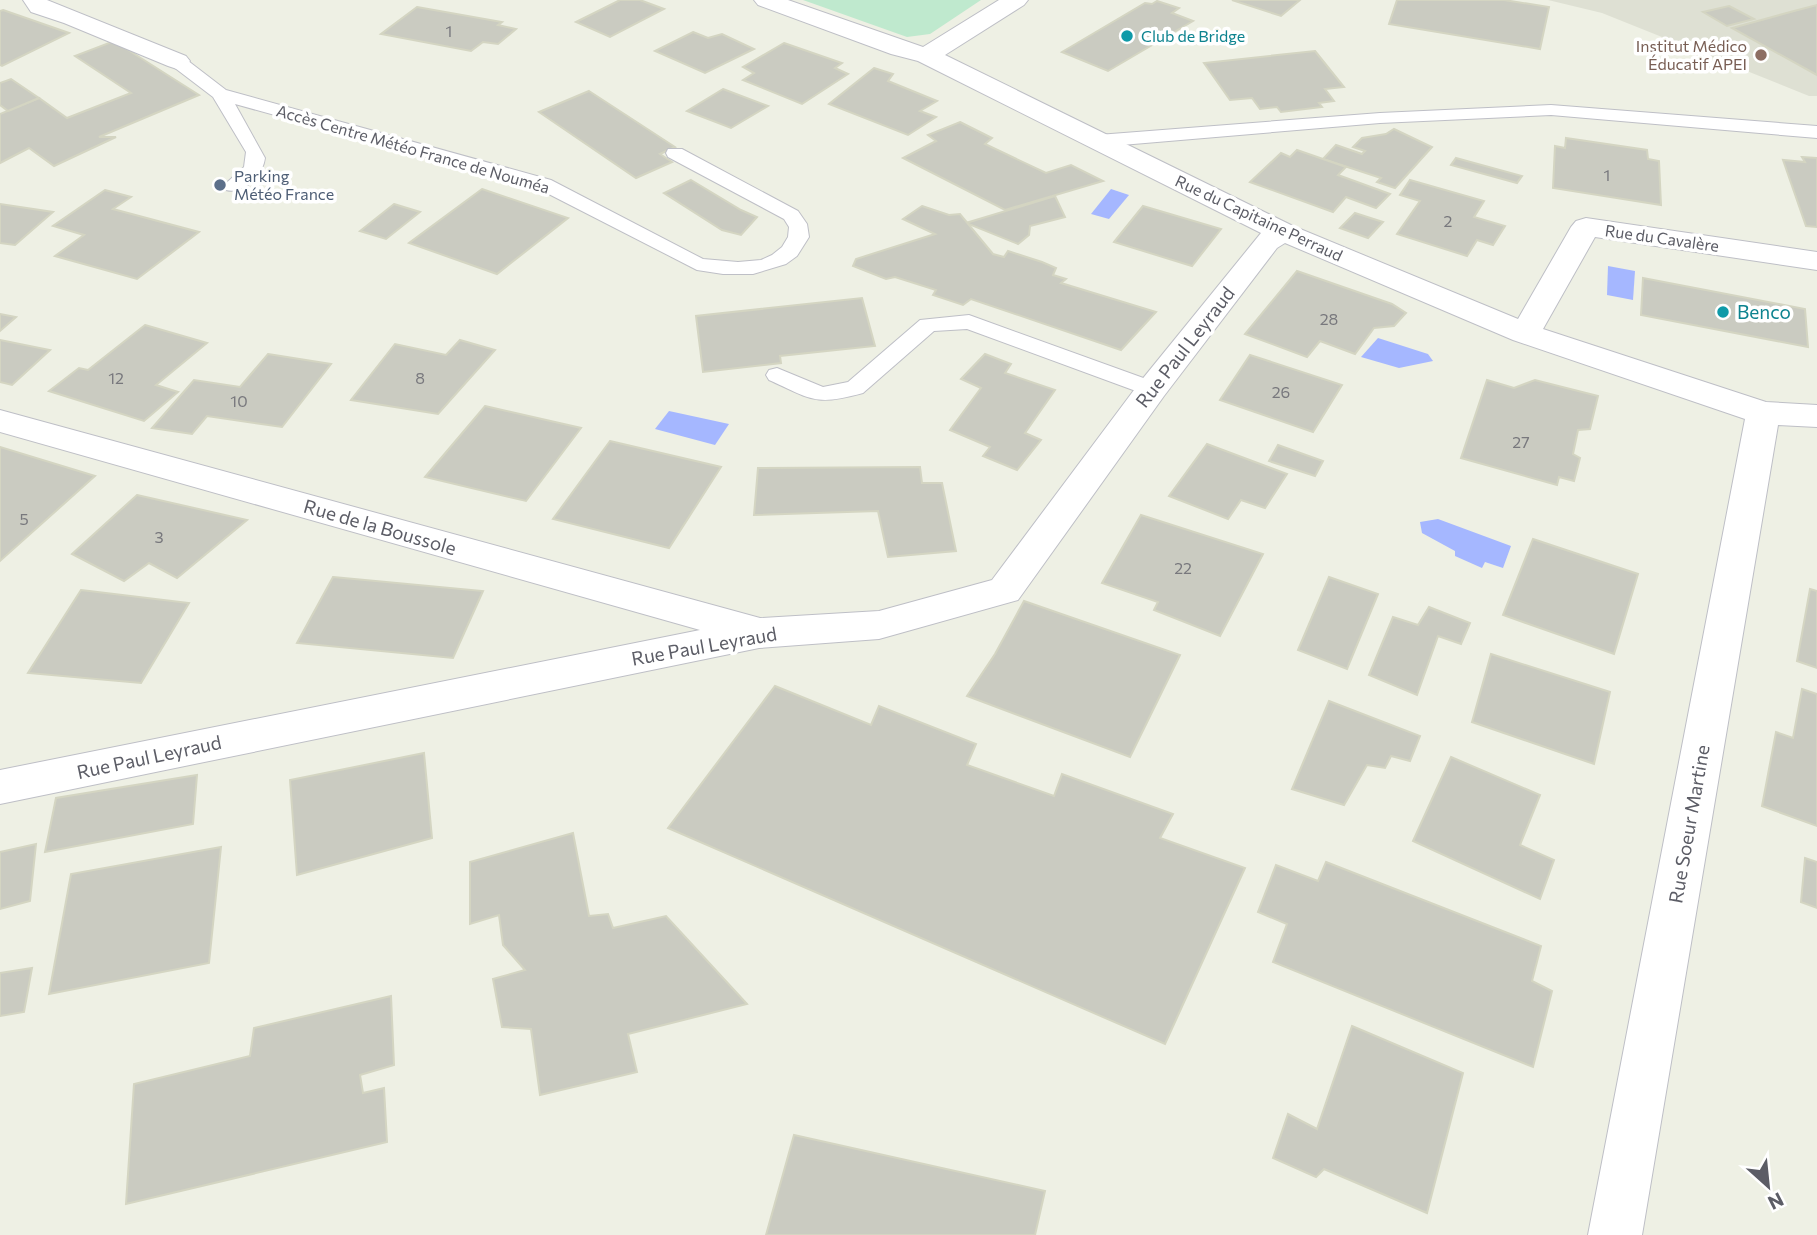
<svg xmlns="http://www.w3.org/2000/svg" width="1817" height="1235" font-family="Commissioner,sans-serif">
	<rect width="100%" height="100%" fill="#eef0e4"/>
	<path fill="#dee0d3" d="M 1548,0 L 1817,0 L 1817,96 L 1809,96 L 1602,13 Z"/>
	<path fill="#bfe9ce" d="M 803,0 L 981,0 L 930,34 L 907,37 Z"/>
	<g fill="#a5b7ff">
		<path d="M 1111,189 L 1129,195 L 1109,219 L 1091,214 Z"/>
		<path d="M 1608,266 L 1635,271 L 1633,300 L 1607,295 Z"/>
		<path d="M 1378,338 L 1428,354 L 1433,361 L 1399,368 L 1361,357 Z"/>
		<path d="M 669,411 L 729,424 L 715,445 L 655,429 Z"/>
		<path d="M 1438,519 L 1511,546 L 1503,568 L 1485,562 L 1482,568 L 1455,556 L 1455,551 L 1422,533 L 1420,522 Z"/>
	</g>
	<g fill="#cacbc1" stroke="#d4d5c2" stroke-width="2">
		<path d="M 620,0 L 640,0 L 664,9 L 610,37 L 576,22 Z"/>
		<path d="M 1232,0 L 1300,0 L 1281,16 Z"/>
		<path d="M 1397,0 L 1504,0 L 1549,7 L 1540,49 L 1389,24 Z"/>
		<path d="M 1157,1 L 1179,8 L 1172,13 L 1193,21 L 1108,71 L 1062,52 L 1145,3 L 1152,4 Z"/>
		<path d="M 1817,5 L 1817,75 L 1732,28 L 1794,11 Z"/>
		<path d="M 1729,6 L 1754,19 L 1727,26 L 1703,12 Z"/>
		<path d="M 417,7 L 502,22 L 498,25 L 516,29 L 498,44 L 483,42 L 471,51 L 381,34 Z"/>
		<path d="M 3,10 L 69,33 L 2,66 L 0,65 L 0,11 Z"/>
		<path d="M 693,32 L 708,38 L 722,34 L 754,49 L 705,73 L 655,51 Z"/>
		<path d="M 114,41 L 199,95 L 99,137 L 116,137 L 54,166 L 29,148 L 0,163 L 0,114 L 39,98 L 67,118 L 131,93 L 75,56 Z"/>
		<path d="M 784,43 L 842,63 L 835,68 L 848,74 L 802,104 L 743,80 L 754,73 L 743,67 Z"/>
		<path d="M 1315,51 L 1344,87 L 1325,89 L 1334,101 L 1319,103 L 1322,107 L 1281,112 L 1277,107 L 1260,109 L 1252,98 L 1230,100 L 1204,63 Z"/>
		<path d="M 874,68 L 893,74 L 888,81 L 937,101 L 920,111 L 936,117 L 908,135 L 829,104 Z"/>
		<path d="M 11,79 L 39,98 L 8,111 L 0,105 L 0,83 Z"/>
		<path d="M 723,89 L 768,106 L 731,128 L 687,111 Z"/>
		<path d="M 589,91 L 675,147 L 660,154 L 672,162 L 636,178 L 539,112 Z"/>
		<path d="M 960,122 L 992,138 L 985,144 L 1046,173 L 1071,165 L 1103,181 L 1005,210 L 903,158 L 936,141 L 928,135 Z"/>
		<path d="M 1394,129 L 1432,147 L 1395,188 L 1377,182 L 1381,178 L 1323,159 L 1336,145 L 1362,154 L 1365,151 L 1353,147 L 1362,138 L 1386,134 Z"/>
		<path d="M 1566,138 L 1647,150 L 1648,159 L 1659,161 L 1661,205 L 1553,188 L 1555,146 L 1565,148 Z"/>
		<path d="M 1297,150 L 1346,167 L 1338,175 L 1390,194 L 1376,208 L 1346,197 L 1333,212 L 1250,182 L 1281,153 L 1290,157 Z"/>
		<path d="M 1802,157 L 1817,158 L 1817,227 L 1806,226 L 1783,160 L 1805,162 Z"/>
		<path d="M 1456,158 L 1522,176 L 1517,183 L 1451,165 Z"/>
		<path d="M 691,180 L 741,210 L 757,217 L 741,235 L 722,230 L 664,193 Z"/>
		<path d="M 1410,180 L 1484,201 L 1474,217 L 1505,226 L 1493,245 L 1477,240 L 1467,256 L 1397,234 L 1420,201 L 1400,195 Z"/>
		<path d="M 482,189 L 568,218 L 497,274 L 409,243 Z"/>
		<path d="M 105,190 L 131,197 L 113,209 L 199,232 L 137,279 L 55,256 L 84,235 L 53,226 Z"/>
		<path d="M 1055,196 L 1065,217 L 1030,226 L 1029,235 L 1018,244 L 966,223 Z"/>
		<path d="M 0,204 L 53,212 L 15,245 L 0,243 Z"/>
		<path d="M 394,204 L 420,212 L 386,239 L 360,231 Z"/>
		<path d="M 922,206 L 949,215 L 960,214 L 993,254 L 1004,257 L 1008,251 L 1042,262 L 1056,268 L 1053,275 L 1066,279 L 1061,283 L 1156,312 L 1121,350 L 971,299 L 963,305 L 933,295 L 936,290 L 895,277 L 886,279 L 853,266 L 856,259 L 935,234 L 903,219 Z"/>
		<path d="M 1143,206 L 1221,229 L 1192,266 L 1114,242 Z"/>
		<path d="M 1355,213 L 1383,222 L 1368,238 L 1340,228 Z"/>
		<path d="M 1297,271 L 1392,304 L 1406,313 L 1394,326 L 1374,328 L 1355,354 L 1320,341 L 1307,357 L 1245,334 Z"/>
		<path d="M 1643,278 L 1805,309 L 1808,347 L 1641,315 Z"/>
		<path d="M 862,298 L 875,346 L 780,356 L 781,363 L 703,372 L 696,316 Z"/>
		<path d="M 0,314 L 16,317 L 0,331 Z"/>
		<path d="M 145,325 L 207,343 L 156,385 L 178,392 L 144,421 L 49,391 L 79,368 L 88,370 Z"/>
		<path d="M 0,340 L 50,350 L 12,385 L 0,382 Z"/>
		<path d="M 460,340 L 495,350 L 438,414 L 351,400 L 395,344 L 446,355 Z"/>
		<path d="M 268,354 L 331,364 L 282,427 L 207,416 L 192,434 L 152,428 L 194,380 L 240,387 Z"/>
		<path d="M 985,354 L 1011,364 L 1005,373 L 1055,390 L 1025,433 L 1041,440 L 1017,470 L 983,456 L 990,447 L 950,430 L 981,388 L 961,379 Z"/>
		<path d="M 1250,355 L 1342,385 L 1313,432 L 1220,400 Z"/>
		<path d="M 1487,380 L 1514,388 L 1535,380 L 1598,396 L 1590,429 L 1578,430 L 1573,454 L 1580,458 L 1574,481 L 1559,477 L 1557,485 L 1461,458 Z"/>
		<path d="M 485,406 L 581,428 L 526,501 L 425,477 Z"/>
		<path d="M 610,441 L 721,467 L 669,548 L 553,519 Z"/>
		<path d="M 1207,444 L 1287,474 L 1265,508 L 1241,500 L 1228,519 L 1169,496 Z"/>
		<path d="M 1278,445 L 1323,461 L 1315,476 L 1269,461 Z"/>
		<path d="M 0,447 L 95,476 L 0,561 Z"/>
		<path d="M 920,467 L 922,483 L 942,483 L 956,551 L 888,557 L 878,511 L 754,515 L 758,468 Z"/>
		<path d="M 137,495 L 247,520 L 177,578 L 149,563 L 124,581 L 72,554 Z"/>
		<path d="M 1141,515 L 1263,554 L 1220,636 L 1154,610 L 1158,602 L 1102,583 Z"/>
		<path d="M 1533,539 L 1638,574 L 1614,654 L 1503,615 Z"/>
		<path d="M 333,577 L 483,591 L 453,658 L 297,643 Z"/>
		<path d="M 1329,577 L 1378,594 L 1347,669 L 1298,650 Z"/>
		<path d="M 1810,589 L 1817,591 L 1817,668 L 1797,661 Z"/>
		<path d="M 81,590 L 189,603 L 141,683 L 28,673 Z"/>
		<path d="M 1024,601 L 1180,655 L 1130,757 L 967,696 L 995,654 Z"/>
		<path d="M 1429,607 L 1470,623 L 1461,644 L 1438,636 L 1417,695 L 1369,675 L 1393,617 L 1418,625 Z"/>
		<path d="M 1491,654 L 1610,692 L 1594,764 L 1472,722 Z"/>
		<path d="M 775,686 L 871,725 L 879,706 L 976,744 L 967,765 L 1054,796 L 1062,774 L 1173,814 L 1160,838 L 1245,868 L 1165,1044 L 668,828 Z"/>
		<path d="M 1802,689 L 1817,694 L 1817,826 L 1762,806 L 1776,732 L 1793,738 Z"/>
		<path d="M 1329,701 L 1420,736 L 1410,761 L 1391,756 L 1385,768 L 1367,765 L 1344,805 L 1292,789 Z"/>
		<path d="M 424,753 L 432,838 L 297,875 L 290,780 Z"/>
		<path d="M 1451,757 L 1540,795 L 1520,845 L 1554,860 L 1540,899 L 1413,841 Z"/>
		<path d="M 197,775 L 193,824 L 45,852 L 56,798 Z"/>
		<path d="M 573,833 L 589,916 L 608,914 L 613,928 L 666,916 L 747,1004 L 628,1034 L 637,1072 L 540,1095 L 531,1029 L 502,1027 L 493,979 L 525,970 L 503,945 L 499,915 L 470,924 L 470,862 Z"/>
		<path d="M 36,844 L 30,901 L 0,909 L 0,852 Z"/>
		<path d="M 221,847 L 209,963 L 49,994 L 71,874 Z"/>
		<path d="M 1805,858 L 1817,862 L 1817,908 L 1801,902 Z"/>
		<path d="M 1326,862 L 1541,946 L 1532,981 L 1552,991 L 1533,1067 L 1273,962 L 1287,924 L 1258,912 L 1276,865 L 1318,881 Z"/>
		<path d="M 32,968 L 24,1012 L 0,1016 L 0,973 Z"/>
		<path d="M 391,996 L 394,1065 L 360,1075 L 363,1093 L 384,1088 L 387,1142 L 126,1204 L 134,1084 L 250,1056 L 254,1028 Z"/>
		<path d="M 1352,1026 L 1463,1073 L 1427,1213 L 1324,1169 L 1316,1177 L 1273,1158 L 1288,1114 L 1317,1129 Z"/>
		<path d="M 794,1135 L 1045,1191 L 1035,1235 L 766,1235 Z"/>
	</g>
	<g fill="none" stroke-linecap="round" stroke-linejoin="round">
		<defs>
			<g id="service">
				<path d="M 177,56 L 183,57 L 226,90 L 551,180 L 703,259 L 738,262 L 761,260 L 772,255 L 782,247 L 788,237 L 789,227 L 784,219 L 668,157 L 666,153 L 668,149 L 682,149 L 798,211 L 807,224 L 809,237 L 797,256 L 786,264 L 753,274 L 723,274 L 697,270 L 537,188 L 235,104 L 265,158 C 263,175 244,195 226,190 L 223,186 L 244,167 L 246,152 L 213,97 L 171,65 L 168,61 Z"/>
				<path d="M 1551,105 L 1817,126 L 1817,138 L 1551,115 L 1380,123 L 1098,147 L 1089,141 L 1098,135 L 1380,113 Z"/>
				<path d="M 969,315 L 1160,384 L 1163,389 L 1160,394 L 1152,396 L 1144,394 L 967,329 L 934,331 L 863,393 C 815,406 813,400 769,380 L 766,375 L 769,370 L 777,368 L 823,387 L 848,382 L 920,320 Z"/>
			</g>
			<g id="minor">
				<path d="M 23,0 L 47,0 L 186,56 L 190,61 L 186,66 L 177,69 L 168,66 L 64,23 L 31,12 Z"/>
				<path d="M 754,0 L 788,0 L 923,47 L 999,0 L 1028,0 L 1024,5 L 945,55 L 1293,226 L 1518,319 L 1571,227 L 1576,221 L 1586,218 L 1817,252 L 1817,270 L 1595,237 L 1543,329 L 1766,402 L 1817,405 L 1817,427 L 1778,425 L 1642,1235 L 1588,1235 L 1745,419 L 1513,340 L 1285,243 L 1277,248 L 1164,396 L 1018,600 L 879,639 L 759,648 L 0,804 L 0,770 L 700,630 L 0,432 L 0,410 L 760,618 L 879,611 L 992,580 L 1140,382 L 1261,233 L 918,61 L 891,54 L 758,5 Z"/>
			</g>
		</defs>
		<use href="#service" stroke="#bebfc6" stroke-width="2"/>
		<use href="#minor" stroke="#bebfc6" stroke-width="2"/>
		<use href="#service" fill="#fff" fill-rule="evenodd"/>
		<use href="#minor" fill="#fff" fill-rule="evenodd"/>
	</g>
	<g fill="#0f9aa8" stroke="#fff" stroke-width="2.5">
		<circle cx="1127" cy="36" r="7"/>
		<circle cx="1723" cy="312" r="7"/>
	</g>
	<circle fill="#8d6e63" stroke="#fff" stroke-width="2.5" cx="1761" cy="55" r="7"/>
	<circle fill="#5c6f8a" stroke="#fff" stroke-width="2.5" cx="220" cy="185" r="7"/>
	<g text-anchor="middle" stroke-width="7" stroke-linejoin="round" paint-order="stroke">
		<g font-size="16" fill="#78787d">
			<text x="449" y="37">1</text>
			<text x="1607" y="181">1</text>
			<text x="1448" y="227">2</text>
			<text x="1329" y="325">28</text>
			<text x="116" y="384">12</text>
			<text x="420" y="384">8</text>
			<text x="1281" y="398">26</text>
			<text x="239" y="407">10</text>
			<text x="1521" y="448">27</text>
			<text x="24" y="525">5</text>
			<text x="159" y="543">3</text>
			<text x="1183" y="574">22</text>
		</g>
		<g font-size="16" fill="#0d838f" stroke="#fff" text-anchor="start">
			<text x="1141" y="42">Club de Bridge</text>
		</g>
		<g font-size="16" fill="#785e54" stroke="#fff" text-anchor="end">
			<text x="1747" y="52">Institut Médico<tspan x="1747" dy="18">Éducatif APEI</tspan></text>
		</g>
		<g font-size="16" fill="#5c5d66" stroke="#fff">
			<text transform="translate(413 149) rotate(16)" y="6">Accès Centre Météo France de Nouméa</text>
			<text transform="translate(1259 218) rotate(25)" y="6">Rue du Capitaine Perraud</text>
			<text transform="translate(1662 238) rotate(8)" y="6">Rue du Cavalère</text>
		</g>
		<g font-size="16" fill="#4e5e75" stroke="#fff" text-anchor="start">
			<text x="234" y="182">Parking<tspan x="234" dy="18">Météo France</tspan></text>
		</g>
		<g font-size="19" fill="#0d838f" stroke="#fff" text-anchor="start">
			<text x="1737" y="319">Benco</text>
		</g>
		<g font-size="19" fill="#5c5d66" stroke="#fff">
			<text transform="translate(1185 347) rotate(-52)" y="7">Rue Paul Leyraud</text>
			<text transform="translate(380 527) rotate(16)" y="7">Rue de la Boussole</text>
			<text transform="translate(704 646) rotate(-10)" y="7">Rue Paul Leyraud</text>
			<text transform="translate(149 757) rotate(-12)" y="7">Rue Paul Leyraud</text>
			<text transform="translate(1689 824) rotate(-80)" y="7">Rue Soeur Martine</text>
		</g>
	</g>
	<g transform="translate(1768 1186) rotate(153)" stroke="#ffffff" stroke-width="5" paint-order="stroke">
	<path d="M0-5L12 26L0 18L-12 26Z" fill="#5c5d66"/>
	<text y="-10" font-size="19" font-weight="bold" text-anchor="middle" fill="#5c5d66">N</text>
	</g>
</svg>
